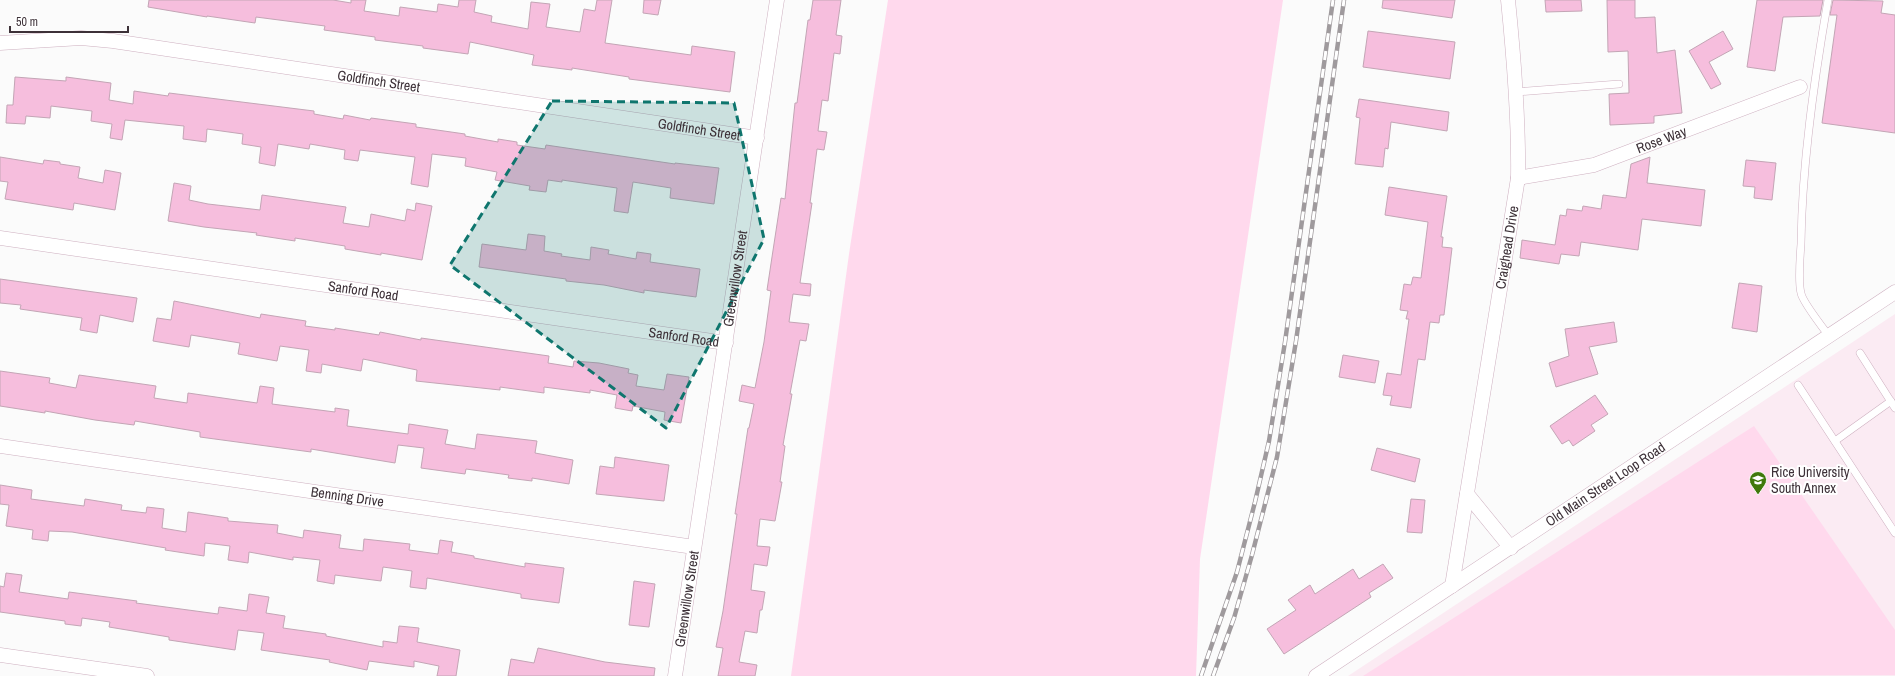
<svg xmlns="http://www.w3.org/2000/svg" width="1895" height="676" font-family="'Archivo Narrow',sans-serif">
	<rect width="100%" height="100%" fill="#fbfbfb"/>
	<path fill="#fbebf3" d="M 1895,314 L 1895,676 L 1348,676 Z"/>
	<g fill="#ffd9ed">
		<path d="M 888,0 L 1283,0 L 1200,559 L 1196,676 L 791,676 L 849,254 Z"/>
		<path d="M 1754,426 L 1895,630 L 1895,675 L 1363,676 Z"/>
	</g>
	<g fill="#f6bedd" stroke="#c3a5b5">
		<path d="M 149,0 L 333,0 L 351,3 L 351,0 L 366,0 L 364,11 L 399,16 L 400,7 L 437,12 L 438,4 L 458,7 L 459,0 L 476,0 L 474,12 L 492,16 L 491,22 L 528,29 L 531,2 L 550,4 L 546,27 L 580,32 L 584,9 L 595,11 L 597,0 L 612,0 L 605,43 L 691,55 L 692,46 L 735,52 L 730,92 L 629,79 L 629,77 L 572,68 L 572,70 L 532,65 L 534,55 L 470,42 L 468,54 L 423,48 L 423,46 L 375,40 L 375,37 L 324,30 L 325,26 L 256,17 L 255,23 L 207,16 L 207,17 L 148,7 Z"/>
		<path d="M 644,0 L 661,0 L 658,15 L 643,13 Z"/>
		<path d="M 813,0 L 841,0 L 836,35 L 842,36 L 840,54 L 834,53 L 828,101 L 822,100 L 818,131 L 827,132 L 824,150 L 817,149 L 810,203 L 812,203 L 800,283 L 811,284 L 810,296 L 793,294 L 789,322 L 809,324 L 806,341 L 800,340 L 790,394 L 792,394 L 783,445 L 785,446 L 780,482 L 782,482 L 775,521 L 760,519 L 757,546 L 770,547 L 767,566 L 754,564 L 751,590 L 765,592 L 762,610 L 760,610 L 757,633 L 745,631 L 739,662 L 757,665 L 755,676 L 718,676 L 723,648 L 716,647 L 723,611 L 737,514 L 735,514 L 748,428 L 749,428 L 754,404 L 739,401 L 742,385 L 755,388 L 764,342 L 771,291 L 767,290 L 772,257 L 781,198 L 785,199 L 795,103 L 797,103 L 808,20 L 810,20 Z"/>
		<path d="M 1383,0 L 1455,0 L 1452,18 L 1382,8 Z"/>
		<path d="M 1545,0 L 1581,0 L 1582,11 L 1546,12 Z"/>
		<path d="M 1607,0 L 1635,0 L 1635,18 L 1655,17 L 1657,53 L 1675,50 L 1682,113 L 1654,116 L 1654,123 L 1610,125 L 1609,94 L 1629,93 L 1628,51 L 1608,52 Z"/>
		<path d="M 1757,0 L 1823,0 L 1820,16 L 1783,17 L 1775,71 L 1747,67 Z"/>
		<path d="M 1833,0 L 1883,1 L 1881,13 L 1895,15 L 1895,133 L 1822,123 L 1837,15 L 1830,15 Z"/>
		<path d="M 1368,31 L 1455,42 L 1450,79 L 1363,67 Z"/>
		<path d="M 1723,31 L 1733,49 L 1709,62 L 1721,84 L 1711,89 L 1689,51 Z"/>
		<path d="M 15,77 L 66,81 L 66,77 L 111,83 L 109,100 L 133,104 L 134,91 L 168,96 L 169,93 L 314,111 L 314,114 L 343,119 L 344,115 L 370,120 L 371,118 L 416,124 L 416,127 L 465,134 L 465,136 L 498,142 L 498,139 L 517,142 L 517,145 L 545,149 L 546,145 L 675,164 L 675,163 L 719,168 L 714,204 L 670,198 L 671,188 L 633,182 L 628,213 L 614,211 L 617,188 L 562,180 L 562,182 L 548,180 L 546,192 L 529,190 L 530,186 L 495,180 L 497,172 L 465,166 L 466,158 L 432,154 L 428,187 L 411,184 L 415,157 L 360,150 L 358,161 L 344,159 L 345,150 L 310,144 L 309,149 L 278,144 L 275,166 L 259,163 L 261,147 L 242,144 L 243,134 L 207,129 L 206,142 L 183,139 L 184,126 L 125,120 L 122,140 L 110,138 L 112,124 L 91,121 L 92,111 L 51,106 L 50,118 L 26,116 L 25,124 L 6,123 L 7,105 L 13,105 Z"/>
		<path d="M 1359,99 L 1449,112 L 1447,131 L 1391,122 L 1388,149 L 1385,148 L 1383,167 L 1355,164 L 1360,118 L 1356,117 Z"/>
		<path d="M 0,157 L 43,164 L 44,160 L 60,162 L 60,164 L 80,167 L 78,178 L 103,183 L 105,170 L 121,173 L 115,210 L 74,203 L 73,210 L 5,199 L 8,182 L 0,181 Z"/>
		<path d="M 1650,157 L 1647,183 L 1705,190 L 1701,226 L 1642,219 L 1638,250 L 1581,242 L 1579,256 L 1561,254 L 1559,264 L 1520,258 L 1522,240 L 1555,245 L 1560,215 L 1566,216 L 1567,209 L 1582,211 L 1583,206 L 1601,209 L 1603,195 L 1626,198 L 1631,164 Z"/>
		<path d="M 1746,160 L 1776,163 L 1772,200 L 1754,198 L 1755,187 L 1743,186 Z"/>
		<path d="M 174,183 L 191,186 L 189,200 L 208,204 L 260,210 L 262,195 L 346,207 L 343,223 L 369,227 L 371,214 L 405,221 L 407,209 L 415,211 L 416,203 L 432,206 L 422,260 L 381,253 L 381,255 L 345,249 L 345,246 L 295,238 L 295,241 L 256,235 L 257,233 L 204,227 L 168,221 Z"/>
		<path d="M 1389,187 L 1447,196 L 1441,237 L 1443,237 L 1442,247 L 1452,248 L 1444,315 L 1440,315 L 1439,323 L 1430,322 L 1425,360 L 1418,359 L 1411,408 L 1390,405 L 1392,396 L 1383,395 L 1387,373 L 1401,375 L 1409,319 L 1406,319 L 1408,311 L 1400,310 L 1404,284 L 1411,285 L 1413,277 L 1421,278 L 1428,222 L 1385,215 Z"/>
		<path d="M 528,234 L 545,236 L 544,251 L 562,254 L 561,256 L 590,260 L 591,247 L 609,250 L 608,254 L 636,259 L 637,252 L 651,254 L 650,262 L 700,269 L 696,297 L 644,290 L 644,293 L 604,285 L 566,281 L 566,279 L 479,267 L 482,244 L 526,250 Z"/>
		<path d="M 0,279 L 137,298 L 133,322 L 100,315 L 97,333 L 80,330 L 82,318 L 20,309 L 21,305 L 0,303 Z"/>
		<path d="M 1739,283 L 1762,286 L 1757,332 L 1732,328 Z"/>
		<path d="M 174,301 L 260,318 L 261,314 L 306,321 L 305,326 L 335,330 L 335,328 L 379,335 L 380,332 L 421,340 L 421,338 L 549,356 L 548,363 L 573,367 L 574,361 L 599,363 L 629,369 L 628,373 L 638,375 L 636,386 L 664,390 L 667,374 L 689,377 L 681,423 L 664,420 L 665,412 L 633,406 L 632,411 L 615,408 L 617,395 L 590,390 L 590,393 L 544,387 L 544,393 L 500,387 L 500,390 L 416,381 L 417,370 L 363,359 L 361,371 L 322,364 L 321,373 L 306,371 L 309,350 L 280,346 L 277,361 L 238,354 L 240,343 L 191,335 L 189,347 L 153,341 L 157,318 L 171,320 Z"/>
		<path d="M 1614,322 L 1617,342 L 1589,347 L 1598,374 L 1556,387 L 1549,363 L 1569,356 L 1565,329 Z"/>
		<path d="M 1343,355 L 1379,361 L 1375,383 L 1339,377 Z"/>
		<path d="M 0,371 L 50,378 L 49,383 L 76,388 L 79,375 L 156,386 L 154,398 L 187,403 L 188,393 L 257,403 L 260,386 L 274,388 L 272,404 L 335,412 L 335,408 L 349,410 L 347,426 L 408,434 L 409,424 L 448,430 L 445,444 L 475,449 L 477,434 L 537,441 L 535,453 L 573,460 L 569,484 L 532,478 L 532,481 L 508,478 L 509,475 L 466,469 L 465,474 L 421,468 L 424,448 L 398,445 L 395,463 L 311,449 L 311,452 L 200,437 L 200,432 L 135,421 L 134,425 L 95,420 L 45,411 L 45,413 L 0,406 Z"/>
		<path d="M 1595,395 L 1608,414 L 1591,425 L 1595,431 L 1573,446 L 1569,440 L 1562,444 L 1550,426 Z"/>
		<path d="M 1377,448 L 1420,459 L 1415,482 L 1371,470 Z"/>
		<path d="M 615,457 L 669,465 L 664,501 L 596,494 L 600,466 L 614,468 Z"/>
		<path d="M 0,485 L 32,490 L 31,499 L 84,506 L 85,499 L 122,505 L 121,510 L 146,513 L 147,507 L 164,509 L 162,528 L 186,532 L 188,512 L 228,518 L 228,521 L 278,525 L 277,533 L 303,538 L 304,530 L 341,535 L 339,548 L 363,551 L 364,539 L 410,544 L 409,550 L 438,554 L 440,540 L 453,542 L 451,552 L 474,556 L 474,558 L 525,567 L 525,563 L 564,568 L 559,603 L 521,598 L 521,594 L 427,578 L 426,589 L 410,587 L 412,571 L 383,567 L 381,581 L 335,575 L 334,584 L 317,581 L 320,560 L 293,557 L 293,560 L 249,552 L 248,563 L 228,560 L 230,546 L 205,543 L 204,556 L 165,550 L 166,548 L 72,532 L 49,531 L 48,541 L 32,539 L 33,530 L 6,526 L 9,505 L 0,504 Z"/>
		<path d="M 1411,499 L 1425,500 L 1422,533 L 1407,532 Z"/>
		<path d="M 1383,564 L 1393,578 L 1369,593 L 1371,597 L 1284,654 L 1267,629 L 1296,610 L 1288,600 L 1310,585 L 1315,594 L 1353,569 L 1359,579 Z"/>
		<path d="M 6,573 L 22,575 L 19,592 L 68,599 L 69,592 L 137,601 L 136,603 L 218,614 L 219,607 L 247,611 L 249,594 L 269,597 L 266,613 L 285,616 L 283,628 L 326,634 L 326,636 L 383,647 L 383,641 L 397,643 L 399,626 L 419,628 L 417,642 L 460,650 L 456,676 L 437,676 L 439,666 L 414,661 L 414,667 L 369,661 L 367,670 L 329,662 L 330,660 L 261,650 L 264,633 L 238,630 L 235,650 L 169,640 L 169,637 L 109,627 L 110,622 L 82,618 L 81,626 L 65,624 L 65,621 L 0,612 L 0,586 L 4,587 Z"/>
		<path d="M 634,581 L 655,584 L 649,627 L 629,625 Z"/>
		<path d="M 538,648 L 605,662 L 655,668 L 654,676 L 508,676 L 511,659 L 534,663 Z"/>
	</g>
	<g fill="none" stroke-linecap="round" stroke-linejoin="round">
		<defs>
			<g id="service">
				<path d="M 1828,0 C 1814,80 1802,163 1801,244 C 1800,257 1798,282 1801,293 C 1802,301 1823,328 1829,336"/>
				<path d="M 1516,92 L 1619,84"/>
				<path d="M 1860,353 L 1895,408"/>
				<path d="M 1798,385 L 1895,533"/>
				<path d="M 1835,441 L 1891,401"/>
			</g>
			<g id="minor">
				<path id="s1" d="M 0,43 L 81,38 L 113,41 L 757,138"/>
				<path id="s2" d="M 1518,178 L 1594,165 L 1800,87"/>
				<path id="s3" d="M 0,238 L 726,343"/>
				<path id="s4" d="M 0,446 L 694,547"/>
				<path d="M 1467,494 L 1511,548"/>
				<path id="s5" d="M 1452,586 L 1518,178 C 1519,118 1514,59 1508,0"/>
				<path d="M 0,655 L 147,676"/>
				<path id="s6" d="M 675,676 L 777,0"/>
				<path id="s7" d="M 1316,676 L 1895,292"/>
			</g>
		</defs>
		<use href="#service" stroke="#ceb0c0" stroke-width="8"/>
		<use href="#minor" stroke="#ceb0c0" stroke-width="15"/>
		<use href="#service" stroke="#fff" stroke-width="7"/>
		<use href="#minor" stroke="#fff" stroke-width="14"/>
		<defs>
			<g id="rail">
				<path d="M 1201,676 L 1237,572 L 1255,502 L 1269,441 L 1285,342 L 1333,0"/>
				<path d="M 1213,676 L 1234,618 L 1252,555 L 1277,457 L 1296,341 L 1344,0"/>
			</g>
		</defs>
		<use href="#rail" stroke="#9f9a9d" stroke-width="4.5"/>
		<use href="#rail" stroke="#fff" stroke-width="3" stroke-dasharray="9" stroke-linecap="butt"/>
	</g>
	<path fill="#0f766e" fill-opacity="0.2" stroke="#0f766e" stroke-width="3" stroke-dasharray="8 5" stroke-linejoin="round" d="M 552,101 L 734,103 L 764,239 L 666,428 L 450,265 Z"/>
	<defs>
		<symbol id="university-pin" viewBox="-11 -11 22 30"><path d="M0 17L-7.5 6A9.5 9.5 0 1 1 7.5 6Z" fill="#40780b" stroke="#fff"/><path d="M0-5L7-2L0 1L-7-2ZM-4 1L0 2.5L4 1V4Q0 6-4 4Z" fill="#fff"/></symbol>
	</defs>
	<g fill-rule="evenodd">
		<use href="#university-pin" x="1748" y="470" width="20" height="27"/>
	</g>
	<g text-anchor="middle" stroke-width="4" stroke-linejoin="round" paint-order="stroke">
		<g font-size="14" fill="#3d3138" stroke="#fff">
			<text dy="5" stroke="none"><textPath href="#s1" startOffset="382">Goldfinch Street</textPath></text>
			<text dy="5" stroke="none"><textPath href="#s1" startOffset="706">Goldfinch Street</textPath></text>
			<text dy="5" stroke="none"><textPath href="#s2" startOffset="149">Rose Way</textPath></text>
			<text dy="5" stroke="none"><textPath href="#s5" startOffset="343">Craighead Drive</textPath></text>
			<text dy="5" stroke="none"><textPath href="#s6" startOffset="402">Greenwillow Street</textPath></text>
			<text dy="5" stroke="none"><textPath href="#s3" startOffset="367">Sanford Road</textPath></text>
			<text dy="5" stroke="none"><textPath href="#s3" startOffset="691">Sanford Road</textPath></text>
			<text dy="5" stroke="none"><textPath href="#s7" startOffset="347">Old Main Street Loop Road</textPath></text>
			<text dy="5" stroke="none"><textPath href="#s4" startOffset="351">Benning Drive</textPath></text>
			<text dy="5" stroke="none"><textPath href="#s6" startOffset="78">Greenwillow Street</textPath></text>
		</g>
		<g font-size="14" fill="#3d3138" stroke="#fff" text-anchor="start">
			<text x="1771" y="477">Rice University<tspan x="1771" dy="16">South Annex</tspan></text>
		</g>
	</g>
	<path d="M10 26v6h118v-6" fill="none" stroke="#3d3138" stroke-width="2"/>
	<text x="16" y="26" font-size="12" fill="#3d3138" stroke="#ffffff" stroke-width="3" paint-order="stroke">50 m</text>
</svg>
